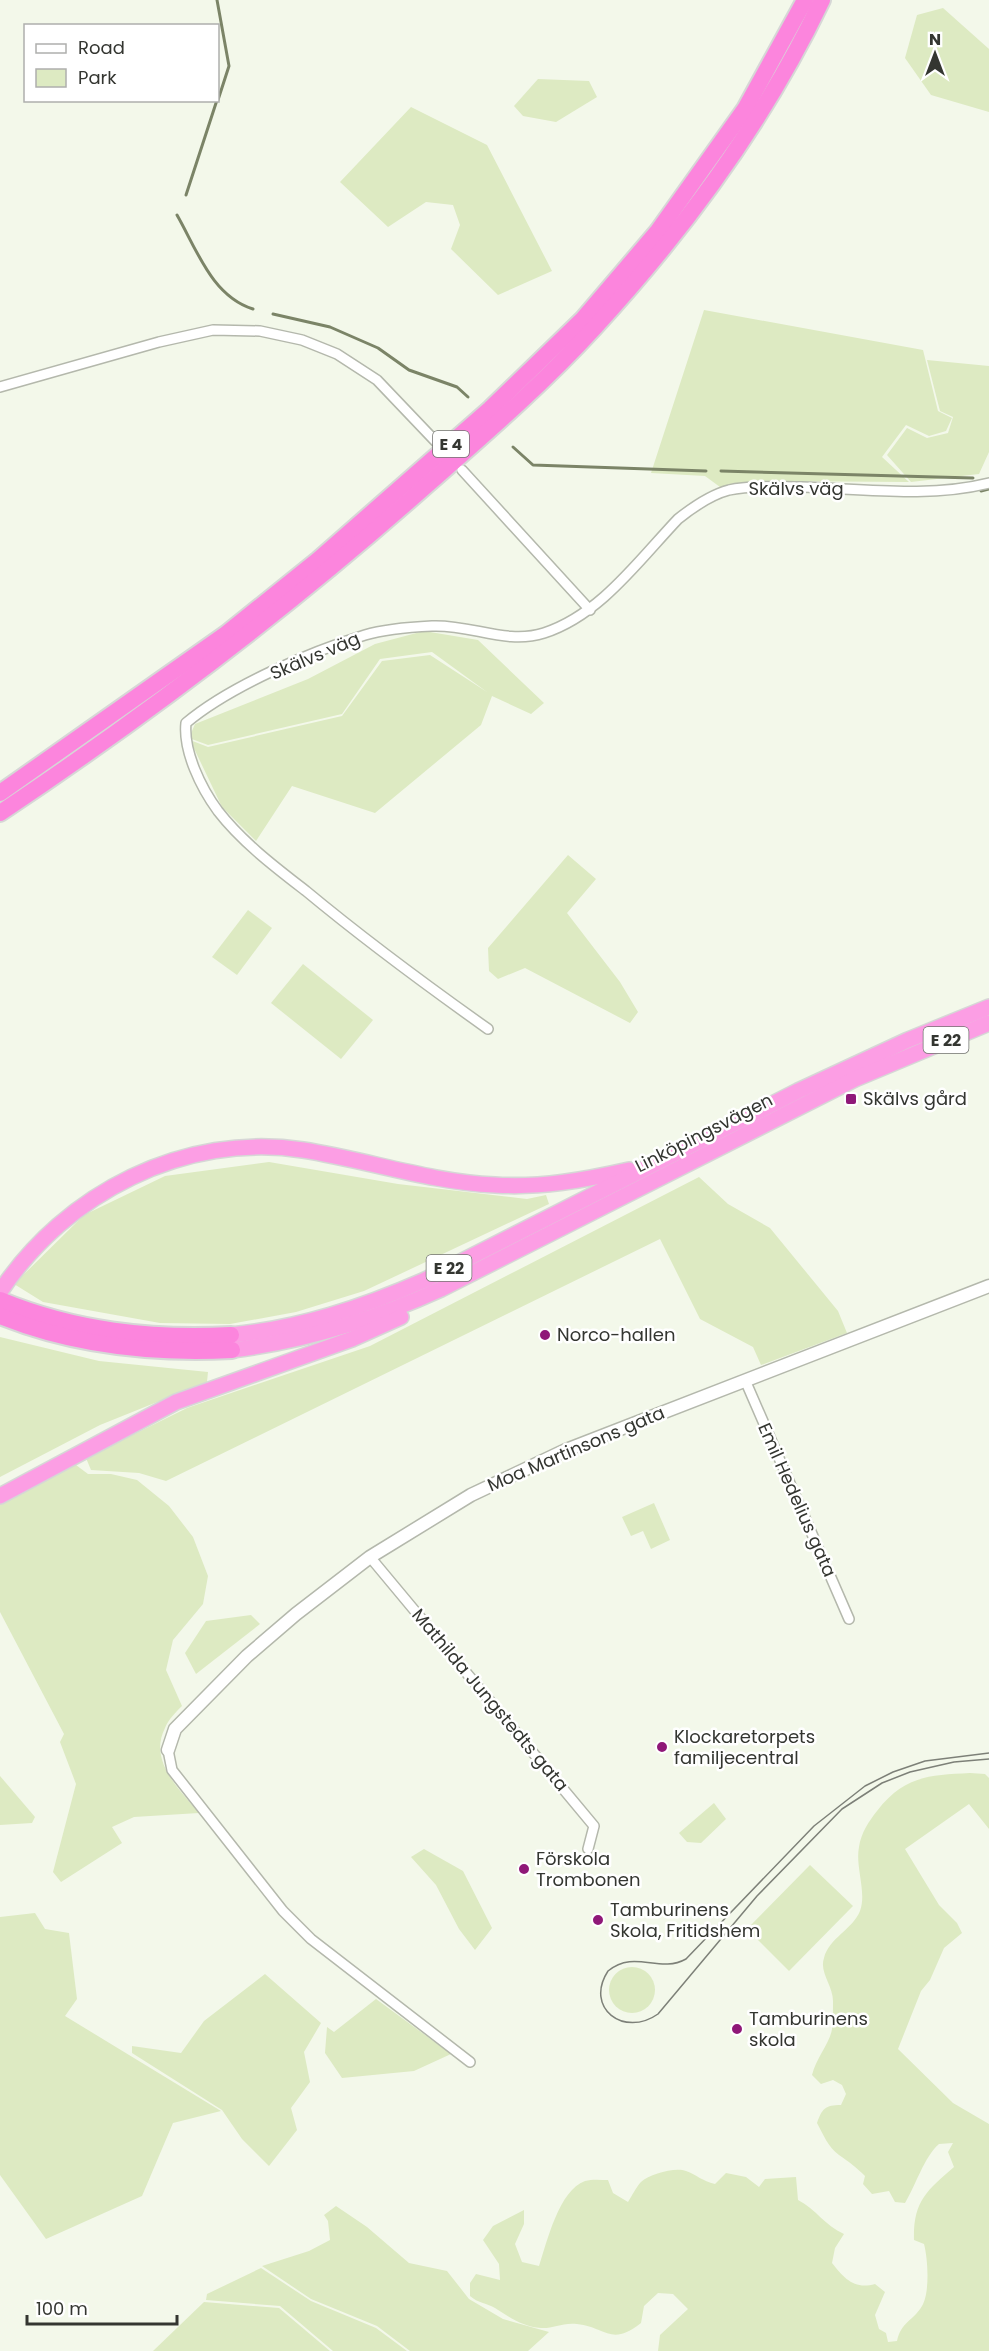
<svg xmlns="http://www.w3.org/2000/svg" width="989" height="2351" font-family="Poppins,sans-serif">
	<rect width="100%" height="100%" fill="#f3f8ea"/>
	<g fill="#ddeac2">
		<path d="M 943,8 L 989,49 L 989,112 L 931,95 L 905,58 L 917,15 Z"/>
		<path d="M 538,79 L 589,81 L 597,97 L 556,122 L 523,116 L 514,106 Z"/>
		<path d="M 411,107 L 487,145 L 552,271 L 498,295 L 451,249 L 460,225 L 453,205 L 426,202 L 388,227 L 340,182 Z"/>
		<path d="M 704,310 L 923,350 L 938,411 L 952,418 L 946,431 L 929,436 L 906,425 L 882,457 L 909,482 L 769,481 L 720,487 L 705,476 L 651,473 Z"/>
		<path d="M 927,360 L 989,366 L 989,452 L 979,474 L 911,482 L 887,455 L 907,428 L 927,438 L 948,433 L 953,417 L 940,411 Z"/>
		<path d="M 424,631 L 478,640 L 544,703 L 531,714 L 492,696 L 481,725 L 375,813 L 292,786 L 256,841 L 222,807 L 190,740 L 208,747 L 342,716 L 382,661 L 430,655 L 487,692 L 432,652 L 380,659 L 342,714 L 208,745 L 189,738 L 195,724 L 308,679 L 375,644 Z"/>
		<path d="M 568,855 L 596,879 L 567,913 L 620,982 L 638,1012 L 630,1023 L 525,968 L 498,979 L 489,971 L 488,948 Z"/>
		<path d="M 248,910 L 272,928 L 237,975 L 212,957 Z"/>
		<path d="M 303,964 L 373,1020 L 341,1059 L 271,1003 Z"/>
		<path d="M 269,1162 L 398,1184 L 527,1199 L 546,1195 L 549,1204 L 364,1291 L 296,1312 L 230,1324 L 160,1323 L 43,1302 L 14,1284 L 84,1215 L 165,1176 Z"/>
		<path d="M 699,1177 L 728,1204 L 770,1228 L 838,1311 L 847,1333 L 761,1365 L 753,1347 L 700,1319 L 660,1239 L 166,1481 L 139,1473 L 91,1470 L 86,1458 L 187,1408 L 370,1346 Z"/>
		<path d="M 0,1337 L 99,1361 L 208,1372 L 207,1382 L 100,1425 L 0,1477 Z"/>
		<path d="M 72,1462 L 88,1474 L 111,1474 L 137,1480 L 169,1506 L 193,1537 L 208,1576 L 203,1604 L 173,1640 L 166,1670 L 182,1706 C 176,1712 168,1720 165,1728 C 148,1761 180,1790 199,1813 L 134,1817 L 112,1827 L 122,1843 L 61,1882 L 53,1872 L 76,1784 L 60,1742 L 64,1734 L 0,1612 L 0,1504 Z"/>
		<path d="M 654,1503 L 670,1540 L 651,1549 L 643,1531 L 631,1536 L 622,1517 Z"/>
		<path d="M 251,1615 L 260,1624 L 196,1674 L 185,1653 L 206,1621 Z"/>
		<path d="M 970,1773 L 985,1774 L 989,1778 L 989,1829 L 969,1804 L 905,1849 L 939,1905 L 957,1923 L 962,1933 L 944,1948 L 930,1980 L 921,1991 L 898,2049 L 953,2103 L 989,2124 L 989,2351 L 658,2351 L 660,2335 L 688,2309 L 673,2294 L 658,2293 L 644,2306 L 641,2323 C 611,2347 606,2327 577,2324 C 563,2322 552,2329 541,2328 C 523,2327 509,2317 495,2308 C 486,2303 478,2303 470,2296 L 470,2283 L 476,2274 L 500,2280 L 499,2264 L 483,2240 L 493,2226 L 524,2210 L 524,2224 L 515,2244 L 522,2262 L 539,2266 C 547,2242 559,2190 585,2181 C 592,2179 601,2180 608,2180 L 613,2193 L 628,2202 C 632,2196 636,2187 641,2182 C 650,2174 675,2167 686,2171 C 697,2175 702,2181 715,2184 L 726,2173 L 746,2177 L 759,2187 L 765,2179 L 796,2177 L 798,2200 C 816,2209 825,2226 844,2234 L 835,2248 L 832,2263 C 844,2278 854,2290 875,2284 L 885,2292 L 875,2315 L 879,2329 L 886,2333 L 888,2342 L 897,2341 C 901,2322 913,2321 922,2306 C 930,2293 928,2259 924,2244 L 914,2240 C 913,2202 926,2191 954,2167 L 948,2152 L 953,2143 L 939,2144 C 924,2157 916,2185 905,2203 L 895,2202 L 889,2191 L 872,2194 L 863,2184 L 865,2176 C 856,2167 849,2162 839,2155 C 828,2147 823,2134 817,2123 C 822,2109 825,2105 841,2105 L 846,2094 L 842,2085 L 833,2080 L 821,2084 L 812,2075 C 816,2058 830,2043 832,2029 C 833,2021 833,2010 833,2001 C 833,1986 819,1972 824,1958 C 829,1938 853,1929 860,1911 C 867,1892 855,1867 859,1847 C 861,1833 869,1821 877,1811 C 904,1776 929,1775 970,1773 Z"/>
		<path d="M 0,1776 L 35,1817 L 32,1823 L 0,1825 Z"/>
		<path d="M 714,1803 L 726,1819 L 701,1843 L 687,1842 L 679,1833 Z"/>
		<path d="M 424,1849 L 463,1871 L 492,1928 L 475,1950 L 459,1929 L 436,1885 L 411,1857 Z"/>
		<path d="M 810,1865 L 853,1906 L 789,1971 L 747,1929 Z"/>
		<path d="M 35,1913 L 45,1929 L 69,1933 L 77,1999 L 65,2016 L 221,2111 L 173,2123 L 142,2196 L 46,2239 L 0,2175 L 0,1917 Z"/>
		<circle cx="632" cy="1990" r="23"/>
		<path d="M 265,1974 L 321,2023 L 304,2052 L 310,2082 L 291,2108 L 297,2130 L 269,2166 L 242,2139 L 222,2110 L 132,2053 L 132,2046 L 181,2053 L 204,2021 Z"/>
		<path d="M 376,1999 L 451,2054 L 414,2071 L 342,2078 L 325,2053 L 327,2027 L 334,2032 Z"/>
		<path d="M 336,2206 L 367,2227 L 409,2263 L 447,2271 L 469,2299 L 503,2319 L 549,2332 L 528,2351 L 410,2351 L 377,2326 L 311,2299 L 262,2266 L 309,2251 L 330,2240 L 328,2221 L 324,2215 Z"/>
		<path d="M 261,2268 L 311,2301 L 376,2328 L 407,2351 L 333,2351 L 280,2306 L 206,2300 L 207,2294 Z"/>
		<path d="M 204,2302 L 279,2308 L 330,2351 L 153,2351 Z"/>
	</g>
	<g fill="none" stroke-linecap="round" stroke-linejoin="round">
		<g stroke="#7b8467" stroke-width="3">
			<path d="M 217,0 L 229,66 L 218,100"/>
			<path d="M 186,195 L 217,100"/>
			<path d="M 177,215 C 197,250 212,296 253,309"/>
			<path d="M 273,314 L 330,327 L 378,348 L 409,370 L 457,387 L 468,397"/>
			<path d="M 513,447 L 533,465 L 706,471"/>
			<path d="M 721,471 L 973,478"/>
			<path d="M 981,491 L 989,489"/>
		</g>
		<defs>
			<g id="minor">
				<path d="M 0,387 L 159,342 L 213,330 L 260,331 L 302,340 L 337,354 L 377,380 L 438,444"/>
				<path d="M 462,470 L 590,610"/>
				<path d="M 488,1029 C 426,985 365,940 306,891 C 275,867 242,842 218,811 C 201,788 183,751 186,723 C 230,686 310,652 365,635 C 385,629 412,627 432,626 C 471,624 506,645 544,633 C 600,615 639,560 678,519 C 693,507 710,495 729,490 C 753,485 778,487 802,487 C 863,489 929,498 989,483"/>
				<path d="M 745,1380 L 849,1619"/>
				<path d="M 370,1557 L 594,1826 L 588,1849"/>
				<path d="M 168,1750 L 172,1770 L 283,1911 L 311,1939 L 470,2062"/>
			</g>
			<path id="tertiary" d="M 168,1750 L 175,1729 L 247,1656 L 296,1614 L 370,1557 L 471,1495 L 566,1450 L 989,1286"/>
			<g id="trunk">
				<path d="M 0,1292 C 65,1193 185,1132 303,1150 C 367,1160 430,1182 495,1185 C 540,1188 585,1180 629,1170"/>
				<path d="M 231,1335 C 300,1328 361,1308 425,1280 L 798,1091 L 908,1040 L 989,1007"/>
				<path d="M 232,1350 C 306,1341 373,1320 441,1289 L 855,1079 L 989,1023"/>
				<path d="M 0,1496 L 176,1402 L 352,1339 L 401,1317"/>
			</g>
			<g id="motorway">
				<path d="M 0,793 L 226,634 L 318,560 L 490,409 L 583,319 L 658,231 L 745,109 L 805,0"/>
				<path d="M 0,813 C 150,713 293,604 428,484 C 485,434 544,383 595,327 C 684,230 765,120 822,0"/>
				<path d="M 0,1300 C 75,1331 151,1339 231,1335"/>
				<path d="M 0,1316 C 74,1346 153,1354 232,1350"/>
			</g>
		</defs>
		<use href="#minor" stroke="#b4b8ac" stroke-width="12"/>
		<use href="#tertiary" stroke="#b4b8ac" stroke-width="15"/>
		<use href="#trunk" stroke="#d6d7d6" stroke-width="18"/>
		<use href="#motorway" stroke="#d6d7d6" stroke-width="20"/>
		<use href="#minor" stroke="#fff" stroke-width="9"/>
		<use href="#tertiary" stroke="#fff" stroke-width="12"/>
		<use href="#trunk" stroke="#fc9ee4" stroke-width="15"/>
		<use href="#motorway" stroke="#fc85dd" stroke-width="16"/>
		<path stroke="#7d8078" stroke-width="1.5" d="M 989,1753 L 925,1761 L 893,1772 L 865,1786 L 814,1826 L 686,1959 C 659,1974 635,1949 608,1971 C 584,2008 624,2038 658,2014 L 757,1896 L 842,1809 L 882,1783 L 910,1772 L 954,1762 L 989,1759"/>
	</g>
	<g fill="#8f1878" stroke="#fff" stroke-width="2">
		<rect x="845" y="1093" width="12" height="12" rx="3"/>
		<circle cx="545" cy="1335" r="6"/>
		<circle cx="662" cy="1747" r="6"/>
		<circle cx="524" cy="1869" r="6"/>
		<circle cx="598" cy="1920" r="6"/>
		<circle cx="737" cy="2029" r="6"/>
	</g>
	<g text-anchor="middle" stroke-width="5" stroke-linejoin="round" paint-order="stroke">
		<g fill="#fff" stroke="#71726f" stroke-width="1.5">
			<rect x="433" y="431" width="36" height="26" rx="4.5"/>
			<rect x="923.5" y="1027" width="45" height="26" rx="4.5"/>
			<rect x="426.5" y="1255" width="45" height="26" rx="4.5"/>
		</g>
		<g font-size="16" font-weight="bold" fill="#343631">
			<text x="451" y="450">E 4</text>
			<text x="946" y="1046">E 22</text>
			<text x="449" y="1274">E 22</text>
		</g>
		<g font-size="18" fill="#343631" stroke="#fff">
			<text x="796" y="495">Skälvs väg</text>
			<text transform="translate(315 656) rotate(-23)" y="6">Skälvs väg</text>
			<text transform="translate(704 1133) rotate(-27)" y="6">Linköpingsvägen</text>
			<text transform="translate(576 1449) rotate(-23)" y="6">Moa Martinsons gata</text>
			<text transform="translate(797 1500) rotate(66)" y="6">Emil Hedelius gata</text>
			<text transform="translate(490 1700) rotate(50)" y="6">Mathilda Jungstedts gata</text>
		</g>
		<g font-size="18" fill="#343631" stroke="#fff" text-anchor="start">
			<text x="863" y="1105">Skälvs gård</text>
			<text x="557" y="1341">Norco-hallen</text>
			<text x="674" y="1743">Klockaretorpets<tspan x="674" dy="21">familjecentral</tspan></text>
			<text x="536" y="1865">Förskola<tspan x="536" dy="21">Trombonen</tspan></text>
			<text x="610" y="1916">Tamburinens<tspan x="610" dy="21">Skola, Fritidshem</tspan></text>
			<text x="749" y="2025">Tamburinens<tspan x="749" dy="21">skola</tspan></text>
		</g>
	</g>
	<rect x="24" y="24" width="195" height="78" fill="#ffffff" stroke="#aeafad" stroke-width="1.5"/>
	<rect x="36" y="44" width="30" height="9" fill="#ffffff" stroke="#aeafad" stroke-width="1.5"/>
	<text x="78" y="54" font-size="18" fill="#343631">Road</text>
	<rect x="36" y="69" width="30" height="18" fill="#ddeac2" stroke="#aeafad" stroke-width="1.5"/>
	<text x="78" y="84" font-size="18" fill="#343631">Park</text>
	<g transform="translate(935 54)" stroke="#ffffff" stroke-width="4.5" paint-order="stroke">
	<path d="M0-4.5L10 22L0 15L-10 22Z" fill="#343631"/>
	<text y="-9" font-size="16" font-weight="bold" text-anchor="middle" fill="#343631">N</text>
	</g>
	<path d="M27 2315v9h150v-9" fill="none" stroke="#343631" stroke-width="3"/>
	<text x="36" y="2315" font-size="18" fill="#343631" stroke="#ffffff" stroke-width="4.5" paint-order="stroke">100 m</text>
</svg>
